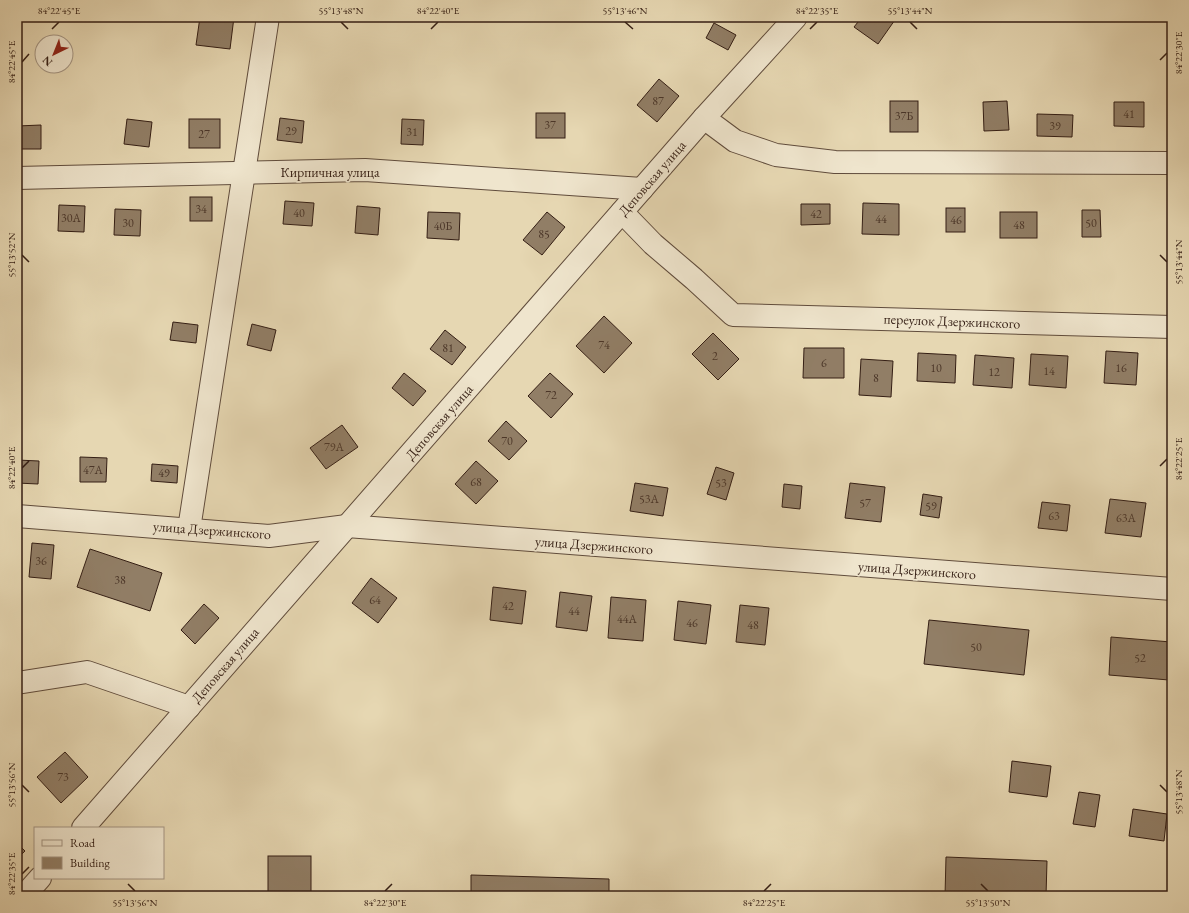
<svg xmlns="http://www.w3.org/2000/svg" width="1189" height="913" font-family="'EB Garamond',serif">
	<rect width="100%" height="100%" fill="#e6d7b2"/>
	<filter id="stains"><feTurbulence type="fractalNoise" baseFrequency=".005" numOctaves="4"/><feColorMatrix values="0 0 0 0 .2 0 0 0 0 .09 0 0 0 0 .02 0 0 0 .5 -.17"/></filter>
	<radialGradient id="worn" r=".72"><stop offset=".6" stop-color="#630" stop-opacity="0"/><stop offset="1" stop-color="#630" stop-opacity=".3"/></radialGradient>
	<g fill="#917e66" stroke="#341e14">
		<path d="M 200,17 L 234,17 L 230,49 L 196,45 Z"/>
		<path d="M 862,17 L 897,17 L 878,44 L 854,27 Z"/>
		<path d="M 714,23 L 736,35 L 728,50 L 706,38 Z"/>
		<path d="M 659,79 L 679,96 L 657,122 L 637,105 Z"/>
		<rect x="890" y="101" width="28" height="31"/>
		<path d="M 1007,101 L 1009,130 L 984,131 L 983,102 Z"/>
		<path d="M 1114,102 L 1144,102 L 1144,127 L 1114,126 Z"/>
		<rect x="536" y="113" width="29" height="25"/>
		<path d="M 1037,114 L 1073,115 L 1072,137 L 1037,136 Z"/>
		<path d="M 280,118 L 304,121 L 302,143 L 277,140 Z"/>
		<path d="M 127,119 L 152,122 L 149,147 L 124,144 Z"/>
		<rect x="189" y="119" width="31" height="29"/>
		<path d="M 402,119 L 424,120 L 423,145 L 401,144 Z"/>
		<path d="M 41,125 L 41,149 L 17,149 L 17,126 Z"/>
		<rect x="190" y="197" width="22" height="24"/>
		<path d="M 285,201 L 314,203 L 312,226 L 283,224 Z"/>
		<path d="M 863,203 L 899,204 L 899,235 L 862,234 Z"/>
		<path d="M 801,204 L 830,204 L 830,224 L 801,225 Z"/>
		<path d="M 59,205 L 85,206 L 84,232 L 58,231 Z"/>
		<path d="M 357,206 L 380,208 L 378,235 L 355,233 Z"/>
		<rect x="946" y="208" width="19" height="24"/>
		<path d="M 115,209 L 141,210 L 140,236 L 114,235 Z"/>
		<path d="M 1082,210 L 1100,210 L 1101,237 L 1082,237 Z"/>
		<path d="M 428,212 L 460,213 L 459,240 L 427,238 Z"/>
		<path d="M 547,212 L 565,227 L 542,255 L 523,240 Z"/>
		<rect x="1000" y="212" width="37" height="26"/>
		<path d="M 604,316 L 632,343 L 604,373 L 576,346 Z"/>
		<path d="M 173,322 L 198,325 L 196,343 L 170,340 Z"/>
		<path d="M 252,324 L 276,330 L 271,351 L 247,345 Z"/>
		<path d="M 445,330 L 466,347 L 452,365 L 430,349 Z"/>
		<path d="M 713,333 L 739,359 L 718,380 L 692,354 Z"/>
		<path d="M 804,348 L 844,348 L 844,378 L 803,378 Z"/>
		<path d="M 1106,351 L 1138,353 L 1136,385 L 1104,383 Z"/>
		<path d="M 918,353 L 956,355 L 955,383 L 917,381 Z"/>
		<path d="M 1031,354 L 1068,356 L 1066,388 L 1029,385 Z"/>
		<path d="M 975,355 L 1014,358 L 1012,388 L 973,385 Z"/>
		<path d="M 861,359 L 893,361 L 891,397 L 859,395 Z"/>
		<path d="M 404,373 L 426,391 L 413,406 L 392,388 Z"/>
		<path d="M 550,373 L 573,394 L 551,418 L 528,396 Z"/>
		<path d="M 506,421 L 527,441 L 509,460 L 488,441 Z"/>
		<path d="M 342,425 L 358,447 L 326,469 L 310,448 Z"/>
		<path d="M 80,457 L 107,458 L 106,482 L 80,482 Z"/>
		<path d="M 17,460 L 39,461 L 38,484 L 17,483 Z"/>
		<path d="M 476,461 L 498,481 L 476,504 L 455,484 Z"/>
		<path d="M 152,464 L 178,466 L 177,483 L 151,481 Z"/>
		<path d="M 716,467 L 734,473 L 726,500 L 707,494 Z"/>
		<path d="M 635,483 L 668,488 L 663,516 L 630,511 Z"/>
		<path d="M 850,483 L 885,487 L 881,522 L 845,518 Z"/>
		<path d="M 784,484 L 802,486 L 800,509 L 782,507 Z"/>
		<path d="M 923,494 L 942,497 L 939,518 L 920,515 Z"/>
		<path d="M 1110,499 L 1146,503 L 1141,537 L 1105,533 Z"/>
		<path d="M 1042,502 L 1070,505 L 1067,531 L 1038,528 Z"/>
		<path d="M 32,543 L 54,545 L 51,579 L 29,577 Z"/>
		<path d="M 90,549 L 162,573 L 150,611 L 77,587 Z"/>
		<path d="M 371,578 L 397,598 L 378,623 L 352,603 Z"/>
		<path d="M 493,587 L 526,591 L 522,624 L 490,620 Z"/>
		<path d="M 560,592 L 592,596 L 587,631 L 556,627 Z"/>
		<path d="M 611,597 L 646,600 L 643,641 L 608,638 Z"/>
		<path d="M 678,601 L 711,605 L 706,644 L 674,640 Z"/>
		<path d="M 204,604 L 219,618 L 195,644 L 181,630 Z"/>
		<path d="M 740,605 L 769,608 L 765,645 L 736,642 Z"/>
		<path d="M 929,620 L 1029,630 L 1024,675 L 924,664 Z"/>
		<path d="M 1111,637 L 1171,642 L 1169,680 L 1109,675 Z"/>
		<path d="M 65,752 L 88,777 L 61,803 L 37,777 Z"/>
		<path d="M 1012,761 L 1051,766 L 1047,797 L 1009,792 Z"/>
		<path d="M 1079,792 L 1100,795 L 1095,827 L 1073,824 Z"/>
		<path d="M 1133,809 L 1167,814 L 1164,841 L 1129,836 Z"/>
		<path d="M 17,843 L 25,851 L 17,859 Z"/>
		<rect x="268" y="856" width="43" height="40"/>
		<path d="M 946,857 L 1047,861 L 1046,896 L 945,896 Z"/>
		<path d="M 471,875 L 609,879 L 609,896 L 471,896 Z"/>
	</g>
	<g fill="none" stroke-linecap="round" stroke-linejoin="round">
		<defs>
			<g id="minor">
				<path d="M 704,118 L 735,141 L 776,155 L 835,162 L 1172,163"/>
				<path d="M 17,178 L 365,170 L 642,189"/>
				<path d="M 622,212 L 653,244 L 694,279 L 733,315 L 1172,327"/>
				<path d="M 17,516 L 269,536 L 347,526 L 1172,589"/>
				<path d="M 189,529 L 268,17"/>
				<path d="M 17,683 L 87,672 L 189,707"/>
				<path d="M 83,828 L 704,118 L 796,17"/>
				<path d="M 24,896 L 40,878"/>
			</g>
		</defs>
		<use href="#minor" stroke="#604c3c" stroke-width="24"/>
		<use href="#minor" stroke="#efe5cd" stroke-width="22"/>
	</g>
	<path fill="none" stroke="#341e14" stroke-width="1.5" d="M 341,22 L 348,29M 625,22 L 633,29M 910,22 L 917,29M 52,29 L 59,22M 431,29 L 438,22M 810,29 L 817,22M 1160,60 L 1167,53M 22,62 L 29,54M 22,255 L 29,262M 1160,255 L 1167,262M 1160,466 L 1167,459M 22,468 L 29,461M 22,785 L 29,792M 1160,785 L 1167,792M 22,874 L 29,867M 128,884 L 135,891M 981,884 L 988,891M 385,891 L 392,884M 764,891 L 771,884"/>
	<g text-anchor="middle" stroke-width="3.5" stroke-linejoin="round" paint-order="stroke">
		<g font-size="12" fill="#4b3628">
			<text x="658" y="105">87</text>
			<text x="1129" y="118">41</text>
			<text x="904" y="120">37Б</text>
			<text x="550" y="129">37</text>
			<text x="1055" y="130">39</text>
			<text x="291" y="135">29</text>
			<text x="412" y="136">31</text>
			<text x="204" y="138">27</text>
			<text x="201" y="213">34</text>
			<text x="299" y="217">40</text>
			<text x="816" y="218">42</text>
			<text x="71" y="222">30А</text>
			<text x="881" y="223">44</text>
			<text x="956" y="224">46</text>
			<text x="128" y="227">30</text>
			<text x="1091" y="227">50</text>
			<text x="1019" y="229">48</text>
			<text x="443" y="230">40Б</text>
			<text x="544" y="238">85</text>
			<text x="604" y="349">74</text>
			<text x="448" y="352">81</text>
			<text x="715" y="360">2</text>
			<text x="824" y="367">6</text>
			<text x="936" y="372">10</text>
			<text x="1121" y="372">16</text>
			<text x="1049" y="375">14</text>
			<text x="994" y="376">12</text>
			<text x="876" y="382">8</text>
			<text x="551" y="399">72</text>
			<text x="507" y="445">70</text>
			<text x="334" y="451">79А</text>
			<text x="93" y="474">47А</text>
			<text x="164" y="477">49</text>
			<text x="476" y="486">68</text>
			<text x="721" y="487">53</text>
			<text x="649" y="503">53А</text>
			<text x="865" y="507">57</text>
			<text x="931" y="510">59</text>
			<text x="1054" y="520">63</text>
			<text x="1126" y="522">63А</text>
			<text x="41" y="565">36</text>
			<text x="120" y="584">38</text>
			<text x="375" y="604">64</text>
			<text x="508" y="610">42</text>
			<text x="574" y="615">44</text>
			<text x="627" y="623">44А</text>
			<text x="692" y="627">46</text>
			<text x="753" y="629">48</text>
			<text x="976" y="651">50</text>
			<text x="1140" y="662">52</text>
			<text x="63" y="781">73</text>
		</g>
		<g font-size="14" fill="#341e14" stroke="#efe5cd">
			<text x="330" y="177">Кирпичная улица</text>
			<text transform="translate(652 178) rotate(-49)" y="5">Деповская улица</text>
			<text transform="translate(952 321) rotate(2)" y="5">переулок Дзержинского</text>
			<text transform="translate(439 422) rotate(-49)" y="5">Деповская улица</text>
			<text transform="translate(212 530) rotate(4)" y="5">улица Дзержинского</text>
			<text transform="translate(594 545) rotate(4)" y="5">улица Дзержинского</text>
			<text transform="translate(917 570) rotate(4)" y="5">улица Дзержинского</text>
			<text transform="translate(225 665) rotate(-49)" y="5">Деповская улица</text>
		</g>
	</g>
	<rect width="1189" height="913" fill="none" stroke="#e6d7b2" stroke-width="44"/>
	<rect x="34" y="827" width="130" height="52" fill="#efe5cd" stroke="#a49583"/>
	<rect x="42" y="840" width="20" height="6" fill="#efe5cd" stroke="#a49583"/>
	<text x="70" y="847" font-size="12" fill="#341e14">Road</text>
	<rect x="42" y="857" width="20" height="12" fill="#917e66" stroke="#a49583"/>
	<text x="70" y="867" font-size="12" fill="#341e14">Building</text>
	<g transform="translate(54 54) rotate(223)"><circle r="19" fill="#efe5cd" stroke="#a49583"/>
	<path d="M0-3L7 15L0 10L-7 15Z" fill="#8f2418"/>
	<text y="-6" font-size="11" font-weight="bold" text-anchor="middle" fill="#341e14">N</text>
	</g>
	<rect x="22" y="22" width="1145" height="869" fill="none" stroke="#341e14" stroke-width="1.5"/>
	<g font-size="10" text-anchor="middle" fill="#341e14">
		<text x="59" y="14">84°22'45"E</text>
		<text x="341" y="14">55°13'48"N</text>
		<text x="438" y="14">84°22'40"E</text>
		<text x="625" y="14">55°13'46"N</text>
		<text x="817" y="14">84°22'35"E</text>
		<text x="910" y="14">55°13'44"N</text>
		<text transform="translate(1178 53) rotate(-90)" y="4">84°22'30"E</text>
		<text transform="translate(11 62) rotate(-90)" y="4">84°22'45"E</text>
		<text transform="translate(11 255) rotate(-90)" y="4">55°13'52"N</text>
		<text transform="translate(1178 262) rotate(-90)" y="4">55°13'44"N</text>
		<text transform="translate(1178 459) rotate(-90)" y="4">84°22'25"E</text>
		<text transform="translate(11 468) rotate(-90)" y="4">84°22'40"E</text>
		<text transform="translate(11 785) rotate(-90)" y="4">55°13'56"N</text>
		<text transform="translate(1178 792) rotate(-90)" y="4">55°13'48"N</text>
		<text transform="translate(11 874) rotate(-90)" y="4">84°22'35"E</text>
		<text x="135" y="906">55°13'56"N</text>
		<text x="385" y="906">84°22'30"E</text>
		<text x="764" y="906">84°22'25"E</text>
		<text x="988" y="906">55°13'50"N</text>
	</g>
	<rect width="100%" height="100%" filter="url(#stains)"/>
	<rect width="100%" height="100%" fill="url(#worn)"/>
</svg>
